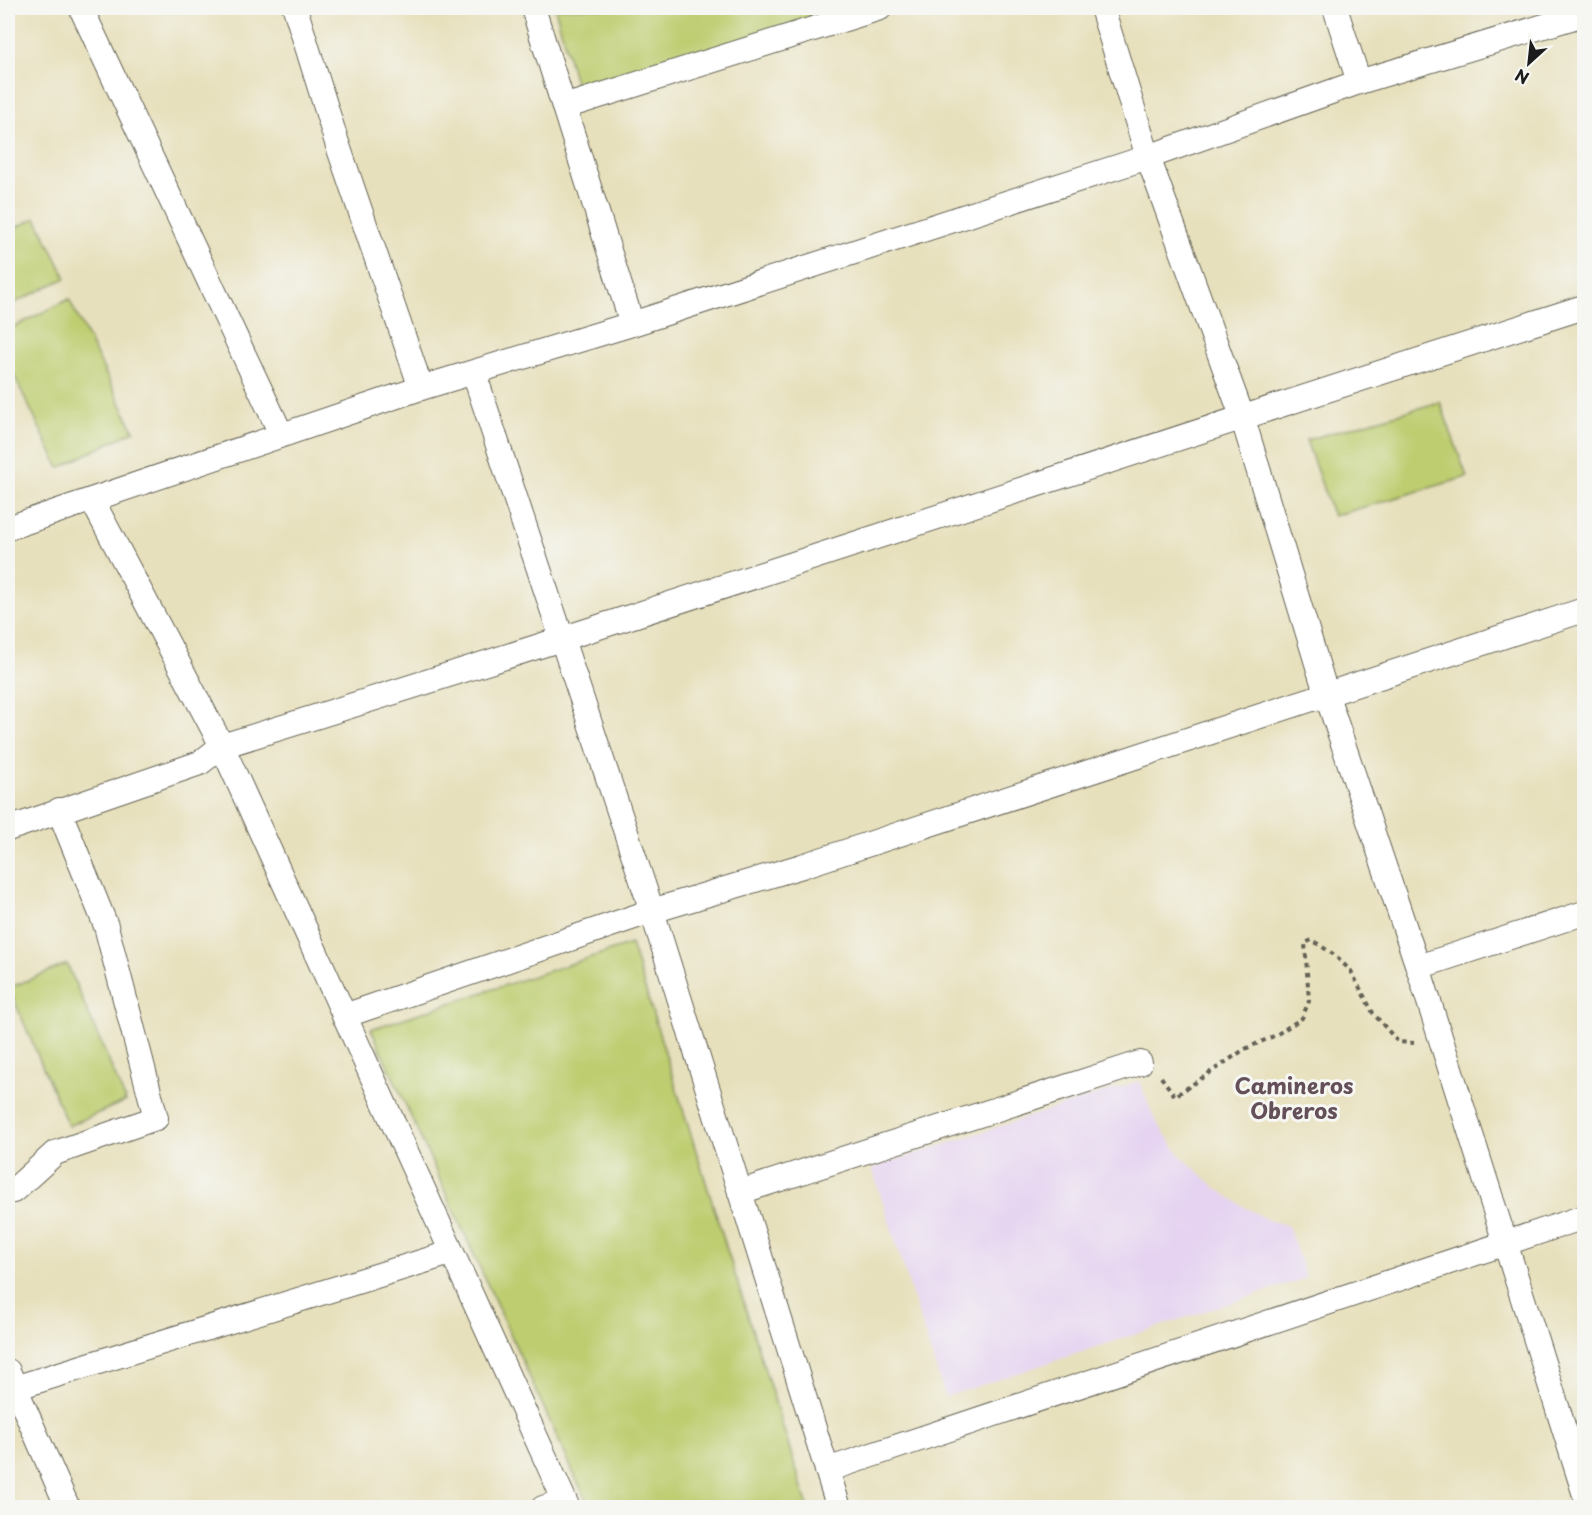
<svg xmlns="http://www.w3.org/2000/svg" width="1592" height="1515" font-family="'Playpen Sans',sans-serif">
	<rect width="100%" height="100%" fill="#f6f6f2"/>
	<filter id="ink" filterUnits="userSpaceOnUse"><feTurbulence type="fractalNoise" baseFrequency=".0167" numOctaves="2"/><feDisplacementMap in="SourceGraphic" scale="12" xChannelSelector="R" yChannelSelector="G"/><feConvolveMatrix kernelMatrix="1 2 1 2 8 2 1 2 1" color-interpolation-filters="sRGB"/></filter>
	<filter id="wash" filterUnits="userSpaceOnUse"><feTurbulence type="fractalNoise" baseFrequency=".008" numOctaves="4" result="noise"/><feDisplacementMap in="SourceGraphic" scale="24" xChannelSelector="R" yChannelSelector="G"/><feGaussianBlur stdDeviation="1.35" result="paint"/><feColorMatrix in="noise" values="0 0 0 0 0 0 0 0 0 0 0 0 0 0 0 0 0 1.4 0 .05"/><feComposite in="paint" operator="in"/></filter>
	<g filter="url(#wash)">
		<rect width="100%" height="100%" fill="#e7e0bc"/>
		<path fill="#e5d3f1" d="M 1139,1081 L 1155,1120 L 1181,1156 L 1215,1187 L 1243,1206 L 1268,1220 L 1288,1226 L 1306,1278 L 945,1397 L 872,1168 Z"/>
		<g fill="#bdcd6f" stroke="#6c7446" stroke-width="1.5">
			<path d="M 555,8 L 843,8 L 577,90 Z"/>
			<path d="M 36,218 L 66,278 L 8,306 L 8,231 Z"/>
			<path d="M 69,299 L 134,431 L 59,468 L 8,363 L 8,330 Z"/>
			<path d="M 1440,402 L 1467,477 L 1333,516 L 1306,440 Z"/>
			<path d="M 631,944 L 808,1507 L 589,1507 L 371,1029 Z"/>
			<path d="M 67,964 L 126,1101 L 68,1126 L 9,988 Z"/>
		</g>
	</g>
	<g filter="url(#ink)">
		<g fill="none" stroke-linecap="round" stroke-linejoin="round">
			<defs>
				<g id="street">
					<path d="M 81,8 L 281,434"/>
					<path d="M 295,8 L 337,143 L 421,388"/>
					<path d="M 533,8 L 632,324"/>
					<path d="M 1102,8 L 1148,157 L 1242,416 L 1326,693 L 1418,967 L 1584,1492"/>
					<path d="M 1335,8 L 1359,82"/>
					<path d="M 564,107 L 880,8"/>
					<path d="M 474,373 L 652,911 L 839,1508"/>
					<path d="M 92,500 L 222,746 L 568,1508"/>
					<path d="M 8,528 L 421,388 L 632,324 L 1148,157 L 1359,82 L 1584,14"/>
					<path d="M 8,829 L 200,763 L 222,746 C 678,605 1130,452 1584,307"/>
					<path d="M 1418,967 L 1584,913"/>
					<path d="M 344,1016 L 652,911 L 802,866 L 1584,610"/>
					<path d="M 8,1192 L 13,1191 L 55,1153 L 156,1118 L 106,926 L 59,810"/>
					<path d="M 740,1192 L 1140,1063"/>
					<path d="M 8,1371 L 68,1508"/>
					<path d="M 8,1390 L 450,1253"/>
					<path d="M 827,1470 L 1584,1217"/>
					<path d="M 543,1508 L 564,1501"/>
				</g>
			</defs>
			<use href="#street" stroke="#636154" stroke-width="26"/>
			<path stroke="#636154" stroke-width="4" stroke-dasharray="4.5 4.5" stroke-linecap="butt" d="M 1161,1077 L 1175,1096 L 1245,1049 L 1276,1035 L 1302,1018 L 1309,1001 L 1305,943 L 1312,940 L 1333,954 L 1351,971 L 1373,1013 L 1398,1042 L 1414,1043"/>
			<use href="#street" stroke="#fff" stroke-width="24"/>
		</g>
	</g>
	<g text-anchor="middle" stroke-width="6" stroke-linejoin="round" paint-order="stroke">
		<g font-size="22" font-weight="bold" fill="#645059" stroke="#f6f6f2">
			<text x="1294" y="1094">Camineros<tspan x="1294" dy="25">Obreros</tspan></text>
		</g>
	</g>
	<rect width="1592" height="1515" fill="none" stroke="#f6f6f2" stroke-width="30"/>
	<g transform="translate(1529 63) rotate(207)" stroke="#f6f6f2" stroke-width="4.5" paint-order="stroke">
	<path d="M0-4.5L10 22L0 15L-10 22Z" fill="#1c1c1c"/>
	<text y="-9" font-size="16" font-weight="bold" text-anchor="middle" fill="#1c1c1c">N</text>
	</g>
</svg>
